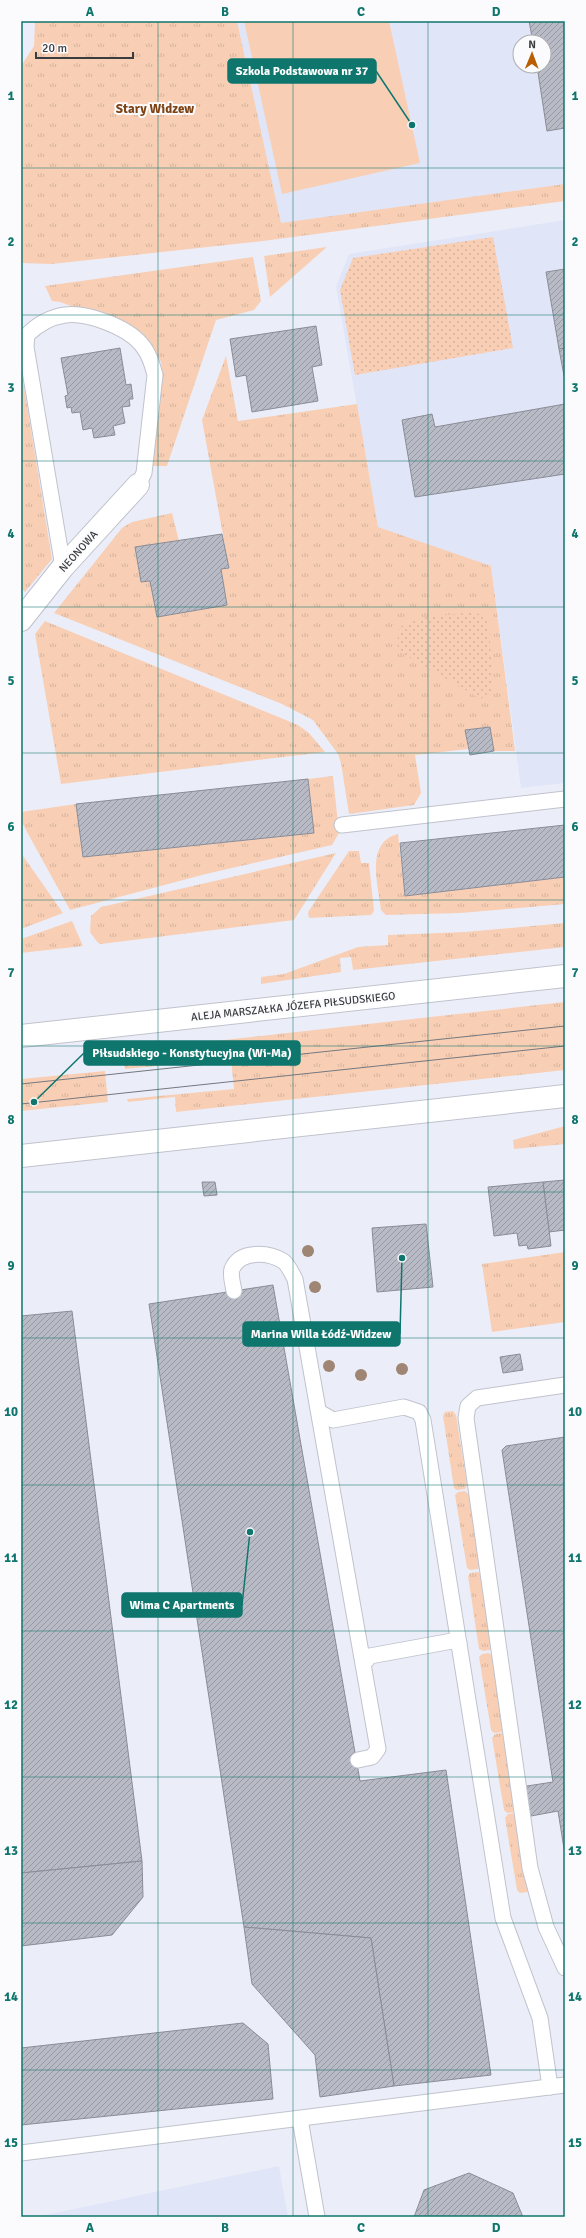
<svg xmlns="http://www.w3.org/2000/svg" width="586" height="2238" font-family="Signika,sans-serif">
	<defs>
		<pattern id="grass-tufts" width="24" height="20" patternUnits="userSpaceOnUse"><rect width="24" height="20" fill="#f8cfb5"/><path d="M3 7l-1-3M5 7V3M7 7l1-3M15 17l-1-3M17 17v-4M19 17l1-3" fill="none" stroke="#d5b39d"/></pattern>
		<pattern id="park-dots" width="8" height="8" patternUnits="userSpaceOnUse"><rect width="8" height="8" fill="#f8cfb5"/><path d="M2 2h.1M6 6h.1" fill="none" stroke="#d5b39d" stroke-width="1.8" stroke-linecap="round"/></pattern>
		<pattern id="building-hatch" width="6" height="6" patternUnits="userSpaceOnUse"><rect width="6" height="6" fill="#b8bbc6"/><path d="M-1 1l2-2M0 6l6-6M5 7l2-2" fill="none" stroke="#9799a2"/></pattern>
	</defs>
	<rect width="100%" height="100%" fill="#ebeef9"/>
	<g fill="#e1e5f8" fill-rule="evenodd">
		<path d="M 237,21 L 565,21 L 565,184 L 281,224 ZM 520,42 L 544,42 L 544,66 L 520,66 Z"/>
		<path d="M 565,220 L 565,783 L 521,788 L 491,567 L 378,527 L 336,287 L 349,254 Z"/>
		<path d="M 279,2166 L 288,2217 L 36,2217 Z"/>
	</g>
	<g fill="url(#grass-tufts)">
		<path d="M 35,21 L 237,21 L 281,223 L 565,184 L 565,201 L 263,241 L 52,264 L 21,263 L 21,66 L 34,46 Z"/>
		<path d="M 327,247 L 270,297 L 264,256 Z"/>
		<path d="M 253,257 L 261,301 L 254,310 L 216,320 L 167,466 L 152,466 L 163,377 L 161,362 L 156,352 L 137,330 L 60,302 L 52,301 L 45,286 Z"/>
		<path d="M 226,356 L 238,421 L 357,404 L 378,527 L 491,566 L 515,751 L 494,751 L 490,727 L 465,730 L 468,749 L 415,755 L 421,793 L 414,805 L 349,814 L 341,763 L 338,754 L 313,720 L 282,704 L 54,613 L 122,528 L 132,522 L 172,513 L 179,541 L 135,548 L 141,582 L 150,581 L 157,617 L 227,605 L 221,569 L 229,568 L 202,420 Z"/>
		<path d="M 21,369 L 52,559 L 25,592 L 21,589 Z"/>
		<path d="M 45,621 L 298,725 L 309,733 L 325,752 L 61,784 L 35,634 Z"/>
		<path d="M 333,776 L 339,833 L 332,845 L 206,874 L 70,910 L 21,821 L 21,812 L 76,804 L 83,857 L 314,833 L 308,779 Z"/>
		<path d="M 398,834 L 405,896 L 565,877 L 565,904 L 461,913 L 386,915 L 381,910 C 378,885 365,842 398,834 Z"/>
		<path d="M 349,851 L 359,851 L 361,863 L 369,863 L 374,911 L 371,915 L 309,918 L 308,912 Z"/>
		<path d="M 21,853 L 63,913 L 21,929 Z"/>
		<path d="M 336,853 L 294,920 L 101,944 L 98,943 L 90,932 L 91,916 L 101,907 Z"/>
		<path d="M 72,921 L 83,946 L 21,953 L 21,939 Z"/>
		<path d="M 565,923 L 565,947 L 353,970 L 351,957 L 340,958 L 341,972 L 261,984 L 261,977 L 284,974 L 358,947 L 388,945 L 388,935 L 465,932 Z"/>
		<path d="M 565,1002 L 565,1070 L 176,1112 L 175,1097 L 128,1102 L 127,1099 L 234,1089 L 231,1059 L 125,1069 L 124,1064 L 171,1060 L 170,1046 Z"/>
		<path d="M 105,1071 L 108,1102 L 21,1111 L 21,1079 Z"/>
		<path d="M 565,1126 L 565,1144 L 514,1149 L 513,1140 Z"/>
		<path d="M 565,1252 L 565,1322 L 492,1332 L 482,1264 Z"/>
		<path d="M 453,1411 L 456,1415 L 467,1485 L 465,1489 L 457,1490 L 454,1488 L 443,1416 L 445,1412 Z"/>
		<path d="M 465,1491 L 469,1495 L 480,1565 L 478,1569 L 470,1570 L 467,1568 L 455,1495 L 458,1492 Z"/>
		<path d="M 478,1572 L 482,1576 L 493,1646 L 490,1650 L 483,1651 L 479,1649 L 468,1576 L 470,1573 Z"/>
		<path d="M 489,1653 L 493,1657 L 503,1727 L 502,1732 L 494,1733 L 491,1730 L 479,1657 L 482,1654 Z"/>
		<path d="M 502,1733 L 506,1737 L 515,1812 L 507,1813 L 504,1810 L 492,1738 L 495,1734 Z"/>
		<path d="M 515,1813 L 530,1888 L 528,1892 L 520,1893 L 517,1890 L 505,1818 L 508,1814 Z"/>
	</g>
	<g fill="url(#park-dots)">
		<path d="M 493,237 L 513,348 L 355,375 L 340,290 L 353,258 Z"/>
		<path d="M 472,612 L 482,615 L 489,625 L 493,689 L 481,699 L 400,652 L 397,644 L 399,627 L 422,618 Z"/>
	</g>
	<path fill="#f8cfb5" d="M 244,21 L 389,21 L 420,163 L 282,194 Z"/>
	<g fill="url(#building-hatch)" stroke="#8a8c96">
		<path d="M 529,21 L 565,21 L 565,128 L 547,131 L 537,66 L 544,66 L 544,42 L 533,42 Z"/>
		<path d="M 565,269 L 565,348 L 559,349 L 546,272 Z"/>
		<path d="M 316,326 L 322,365 L 312,367 L 318,401 L 252,412 L 246,375 L 236,377 L 230,339 Z"/>
		<path d="M 120,348 L 126,385 L 131,384 L 133,399 L 129,399 L 130,406 L 122,407 L 125,423 L 113,426 L 115,435 L 94,438 L 92,428 L 83,430 L 80,412 L 72,413 L 71,407 L 67,408 L 65,396 L 68,395 L 61,358 Z"/>
		<path d="M 565,348 L 565,381 L 559,349 Z"/>
		<path d="M 565,404 L 565,474 L 415,497 L 402,420 L 432,414 L 435,427 Z"/>
		<path d="M 222,534 L 229,568 L 221,569 L 227,605 L 157,617 L 150,581 L 141,582 L 135,547 Z"/>
		<path d="M 490,727 L 494,751 L 470,755 L 465,730 Z"/>
		<path d="M 308,779 L 314,833 L 83,857 L 76,804 Z"/>
		<path d="M 565,825 L 565,877 L 405,896 L 400,843 Z"/>
		<path d="M 565,1180 L 565,1230 L 549,1232 L 543,1182 Z"/>
		<path d="M 202,1182 L 215,1182 L 217,1195 L 204,1196 Z"/>
		<path d="M 543,1182 L 551,1246 L 528,1249 L 527,1245 L 519,1246 L 517,1233 L 494,1236 L 488,1187 Z"/>
		<path d="M 426,1224 L 433,1287 L 377,1292 L 372,1228 Z"/>
		<path d="M 273,1285 L 360,1781 L 446,1770 L 491,2075 L 394,2086 L 371,1938 L 244,1927 L 149,1304 Z"/>
		<path d="M 72,1311 L 142,1861 L 21,1873 L 21,1316 Z"/>
		<path d="M 520,1354 L 523,1370 L 503,1373 L 500,1357 Z"/>
		<path d="M 565,1437 L 565,1855 L 558,1811 L 531,1816 L 528,1813 L 525,1790 L 527,1786 L 553,1782 L 502,1450 L 506,1446 Z"/>
		<path d="M 142,1861 L 143,1897 L 112,1935 L 21,1946 L 21,1873 Z"/>
		<path d="M 244,1927 L 371,1938 L 394,2086 L 320,2097 L 315,2055 L 252,1984 Z"/>
		<path d="M 243,2023 L 268,2044 L 273,2099 L 21,2125 L 21,2048 Z"/>
		<path d="M 469,2173 L 513,2193 L 523,2217 L 414,2217 L 424,2190 Z"/>
	</g>
	<g fill="none" stroke-linecap="round" stroke-linejoin="round">
		<defs>
			<g id="service">
				<path d="M 63,567 L 26,347 L 27,335 C 37,325 51,317 65,315 C 87,312 127,327 141,344 C 149,353 152,364 155,375 L 144,473 L 138,485"/>
				<path d="M 342,825 L 565,799"/>
				<path d="M 234,1291 C 233,1285 230,1275 232,1269 C 240,1250 268,1252 283,1261 C 288,1264 292,1274 295,1279 L 378,1749 L 372,1757 L 358,1760"/>
				<path d="M 565,1385 L 477,1398 L 468,1406 L 466,1418 L 530,1868 L 546,1927 L 565,1968"/>
				<path d="M 319,1412 L 333,1420 L 404,1407 L 419,1412 L 423,1420 L 503,1918 L 540,2018 L 550,2087"/>
				<path d="M 364,1663 L 370,1656 L 452,1641 L 459,1643"/>
				<path d="M 300,2119 L 317,2217"/>
				<path d="M 21,2153 L 565,2085"/>
			</g>
			<path id="minor" d="M 21,620 L 63,567 L 138,485"/>
			<g id="secondary">
				<path d="M 21,1036 L 565,976"/>
				<path d="M 21,1156 L 565,1096"/>
			</g>
		</defs>
		<use href="#service" stroke="#c0c3cd" stroke-width="17"/>
		<use href="#minor" stroke="#c0c3cd" stroke-width="24"/>
		<use href="#secondary" stroke="#c0c3cd" stroke-width="24"/>
		<use href="#service" stroke="#fff" stroke-width="15"/>
		<use href="#minor" stroke="#fff" stroke-width="22"/>
		<use href="#secondary" stroke="#fff" stroke-width="22"/>
		<g stroke="#76787f" stroke-width="1">
			<path d="M 21,1084 L 565,1026"/>
			<path d="M 21,1104 L 565,1046"/>
		</g>
	</g>
	<g fill="#9f8573">
		<circle cx="308" cy="1251" r="6"/>
		<circle cx="315" cy="1287" r="6"/>
		<circle cx="329" cy="1366" r="6"/>
		<circle cx="402" cy="1369" r="6"/>
		<circle cx="361" cy="1375" r="6"/>
	</g>
	<path fill="none" stroke="#0f766e" stroke-width="1" stroke-opacity="0.55" d="M 158,21 L 158,2217M 293,21 L 293,2217M 428,21 L 428,2217M 21,168 L 565,168M 21,315 L 565,315M 21,461 L 565,461M 21,607 L 565,607M 21,753 L 565,753M 21,900 L 565,900M 21,1046 L 565,1046M 21,1192 L 565,1192M 21,1338 L 565,1338M 21,1485 L 565,1485M 21,1631 L 565,1631M 21,1777 L 565,1777M 21,1923 L 565,1923M 21,2070 L 565,2070"/>
	<g text-anchor="middle" stroke-width="4" stroke-linejoin="round" paint-order="stroke">
		<g font-size="11" fill="#3a3c40" stroke="#fbfbfd">
			<text transform="translate(78 551) rotate(-48)" y="4">NEONOWA</text>
			<text transform="translate(293 1006) rotate(-6)" y="4">ALEJA MARSZAŁKA JÓZEFA PIŁSUDSKIEGO</text>
		</g>
		<g font-size="13" font-weight="bold" fill="#7e4314" stroke="#fbfbfd">
			<text x="155" y="113">Stary Widzew</text>
		</g>
	</g>
	<path fill="none" stroke="#0f766e" stroke-width="1.5" d="M412 125L376 71M34 1102L84 1053M402 1258L400 1334M250 1532L242 1605"/>
	<g fill="#0f766e" stroke="#fbfbfd" stroke-width="1.5">
		<circle cx="412" cy="125" r="4"/>
		<circle cx="34" cy="1102" r="4"/>
		<circle cx="402" cy="1258" r="4"/>
		<circle cx="250" cy="1532" r="4"/>
	</g>
	<g fill="#0f766e" stroke="#0f766e" stroke-width="1.5">
		<rect x="228" y="59" width="148" height="24" rx="4"/>
		<rect x="84" y="1041" width="216" height="24" rx="4"/>
		<rect x="243" y="1322" width="157" height="24" rx="4"/>
		<rect x="122" y="1593" width="120" height="24" rx="4"/>
	</g>
	<g font-size="12" text-anchor="middle" font-weight="bold" fill="#fff">
		<text x="302" y="75">Szkola Podstawowa nr 37</text>
		<text x="192" y="1057">Piłsudskiego - Konstytucyjna (Wi-Ma)</text>
		<text x="321" y="1338">Marina Willa Łódź-Widzew</text>
		<text x="182" y="1609">Wima C Apartments</text>
	</g>
	<rect width="586" height="2238" fill="none" stroke="#fbfbfd" stroke-width="44"/>
	<g transform="translate(532 54) rotate(1)"><circle r="19" fill="#fbfbfd" stroke="#aeafb1"/>
	<path d="M0-3L7 15L0 10L-7 15Z" fill="#ba5e04"/>
	<text y="-6" font-size="11" font-weight="bold" text-anchor="middle" fill="#3a3c40">N</text>
	</g>
	<path d="M36 52v6h97v-6" fill="none" stroke="#3a3c40" stroke-width="2"/>
	<text x="42" y="52" font-size="12" fill="#3a3c40" stroke="#fbfbfd" stroke-width="3" paint-order="stroke">20 m</text>
	<rect x="22" y="22" width="542" height="2194" fill="none" stroke="#0f766e" stroke-width="1.5"/>
	<g font-size="13" text-anchor="middle" font-weight="bold" fill="#0f766e">
		<text x="90" y="16">A</text>
		<text x="225" y="16">B</text>
		<text x="361" y="16">C</text>
		<text x="496" y="16">D</text>
		<text x="11" y="100">1</text>
		<text x="575" y="100">1</text>
		<text x="11" y="246">2</text>
		<text x="575" y="246">2</text>
		<text x="11" y="392">3</text>
		<text x="575" y="392">3</text>
		<text x="11" y="538">4</text>
		<text x="575" y="538">4</text>
		<text x="11" y="685">5</text>
		<text x="575" y="685">5</text>
		<text x="11" y="831">6</text>
		<text x="575" y="831">6</text>
		<text x="11" y="977">7</text>
		<text x="575" y="977">7</text>
		<text x="11" y="1124">8</text>
		<text x="575" y="1124">8</text>
		<text x="11" y="1270">9</text>
		<text x="575" y="1270">9</text>
		<text x="11" y="1416">10</text>
		<text x="575" y="1416">10</text>
		<text x="11" y="1562">11</text>
		<text x="575" y="1562">11</text>
		<text x="11" y="1709">12</text>
		<text x="575" y="1709">12</text>
		<text x="11" y="1855">13</text>
		<text x="575" y="1855">13</text>
		<text x="11" y="2001">14</text>
		<text x="575" y="2001">14</text>
		<text x="11" y="2147">15</text>
		<text x="575" y="2147">15</text>
		<text x="90" y="2232">A</text>
		<text x="225" y="2232">B</text>
		<text x="361" y="2232">C</text>
		<text x="496" y="2232">D</text>
	</g>
</svg>
